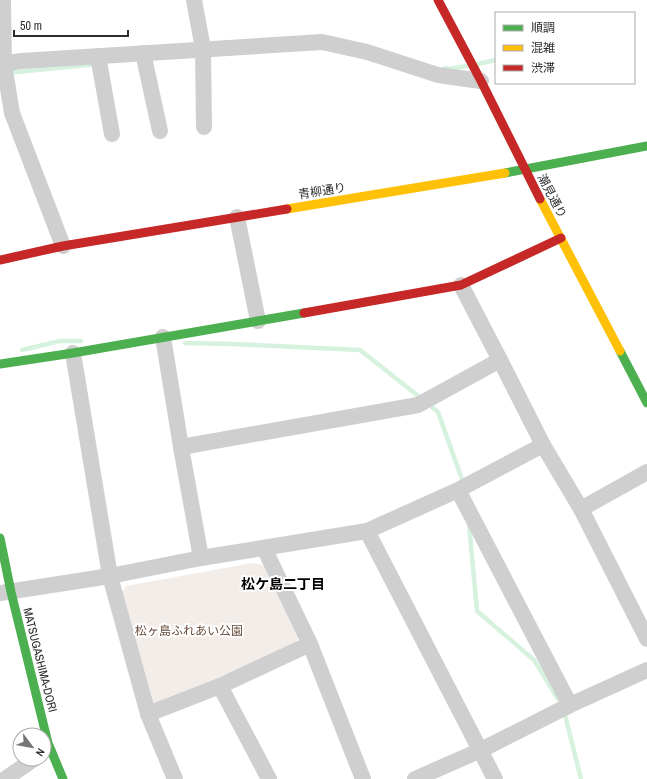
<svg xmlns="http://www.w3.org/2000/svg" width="647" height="779" font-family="'Archivo Narrow','Noto Sans JP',sans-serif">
	<rect width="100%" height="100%" fill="#fff"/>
	<path fill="#f3edea" d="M 252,563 L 263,565 L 299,637 L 295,643 L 158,706 L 151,703 L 122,592 L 126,586 Z"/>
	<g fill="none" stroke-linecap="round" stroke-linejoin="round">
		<g stroke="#d6f1dd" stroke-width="4.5">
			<path d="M 478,64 L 496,60"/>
			<path d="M 445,68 L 449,69 L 467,66"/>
			<path d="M 7,73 L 98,64"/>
			<path d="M 185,343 L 232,344 L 360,350 L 422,399"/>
			<path d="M 22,350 L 60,341 L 81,341"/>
			<path d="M 428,404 L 438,412 L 464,485"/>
			<path d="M 469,524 L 477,611 L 534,660 L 558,699"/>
			<path d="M 564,711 L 581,779"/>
		</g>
		<g stroke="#cfcfcf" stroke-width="16">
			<path d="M 3,0 L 4,64 L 12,113 L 63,246"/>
			<path d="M 194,0 L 203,49 L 204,127"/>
			<path d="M 143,53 L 160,131"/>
			<path d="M 98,56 L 112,134"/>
			<path d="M 0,64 L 21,61 L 322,42 L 367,52 L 438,75 L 481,81"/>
			<path d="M 237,217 L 258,321"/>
			<path d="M 461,285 L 500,360 L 543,445 L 581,509 L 647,639"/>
			<path d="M 163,337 L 181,447 L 201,558"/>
			<path d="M 73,353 L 110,576 L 148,714 L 175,779"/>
			<path d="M 181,447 L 418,405 L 500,360"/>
			<path d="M 458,490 L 570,705"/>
			<path d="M 581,509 L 647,472"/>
			<path d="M 367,531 L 495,779"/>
			<path d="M 264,548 L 310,644 L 363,779"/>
			<path d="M 0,593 L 110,576 L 201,558 L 367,531 L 458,490 L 543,445"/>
			<path d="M 220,686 L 269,779"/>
			<path d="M 148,714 L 220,686 L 310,644"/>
			<path d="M 5,779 L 34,759"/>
			<path d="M 415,779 L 481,750 L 570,705 L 647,670"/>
		</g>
		<g stroke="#4caf50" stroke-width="9">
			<path d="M 505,173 L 647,146"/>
			<path d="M 620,351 L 647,403"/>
			<path d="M 0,364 L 73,353 L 304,313"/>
			<path d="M 0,538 L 11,592 L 48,743 L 63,779"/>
		</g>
		<g stroke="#ffc107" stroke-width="9">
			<path d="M 540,199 L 620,351"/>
			<path d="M 287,209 L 505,173"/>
		</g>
		<g stroke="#c62828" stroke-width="9">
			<path d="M 438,0 L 481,81 L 540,199"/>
			<path d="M 0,260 L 63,246 L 287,209"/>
			<path d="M 304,313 L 461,285 L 561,238"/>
		</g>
	</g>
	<g text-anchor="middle" stroke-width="4" stroke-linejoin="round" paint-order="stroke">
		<g font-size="12" fill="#2c2c2c" stroke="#fff">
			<text transform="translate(322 191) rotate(-9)" y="4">青柳通り</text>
			<text transform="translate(552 196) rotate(62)" y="4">潮見通り</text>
			<text transform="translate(40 660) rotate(76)" y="4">MATSUGASHIMA-DORI</text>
		</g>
		<g font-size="12" fill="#674d3a" stroke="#fff">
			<text x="189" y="635">松ヶ島ふれあい公園</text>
		</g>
		<g font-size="14" font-weight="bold" fill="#000" stroke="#fff">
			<text x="283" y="589">松ケ島二丁目</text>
		</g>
	</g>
	<rect x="495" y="12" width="140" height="72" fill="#ffffff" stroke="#ababab"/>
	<rect x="503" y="25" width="20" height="6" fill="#4caf50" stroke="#ababab"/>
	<text x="531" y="32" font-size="12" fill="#2c2c2c">順調</text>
	<rect x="503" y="45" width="20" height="6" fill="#ffc107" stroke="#ababab"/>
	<text x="531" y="52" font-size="12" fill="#2c2c2c">混雑</text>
	<rect x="503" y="65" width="20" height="6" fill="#c62828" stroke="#ababab"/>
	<text x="531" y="72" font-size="12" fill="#2c2c2c">渋滞</text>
	<g transform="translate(32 747) rotate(122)"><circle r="19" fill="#ffffff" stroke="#ababab"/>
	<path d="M0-3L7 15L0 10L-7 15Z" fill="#767676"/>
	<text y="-6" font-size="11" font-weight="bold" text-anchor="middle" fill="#2c2c2c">N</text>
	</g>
	<path d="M14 30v6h114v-6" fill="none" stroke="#2c2c2c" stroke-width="2"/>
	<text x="20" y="30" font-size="12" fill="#2c2c2c" stroke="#ffffff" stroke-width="3" paint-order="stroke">50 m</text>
</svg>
